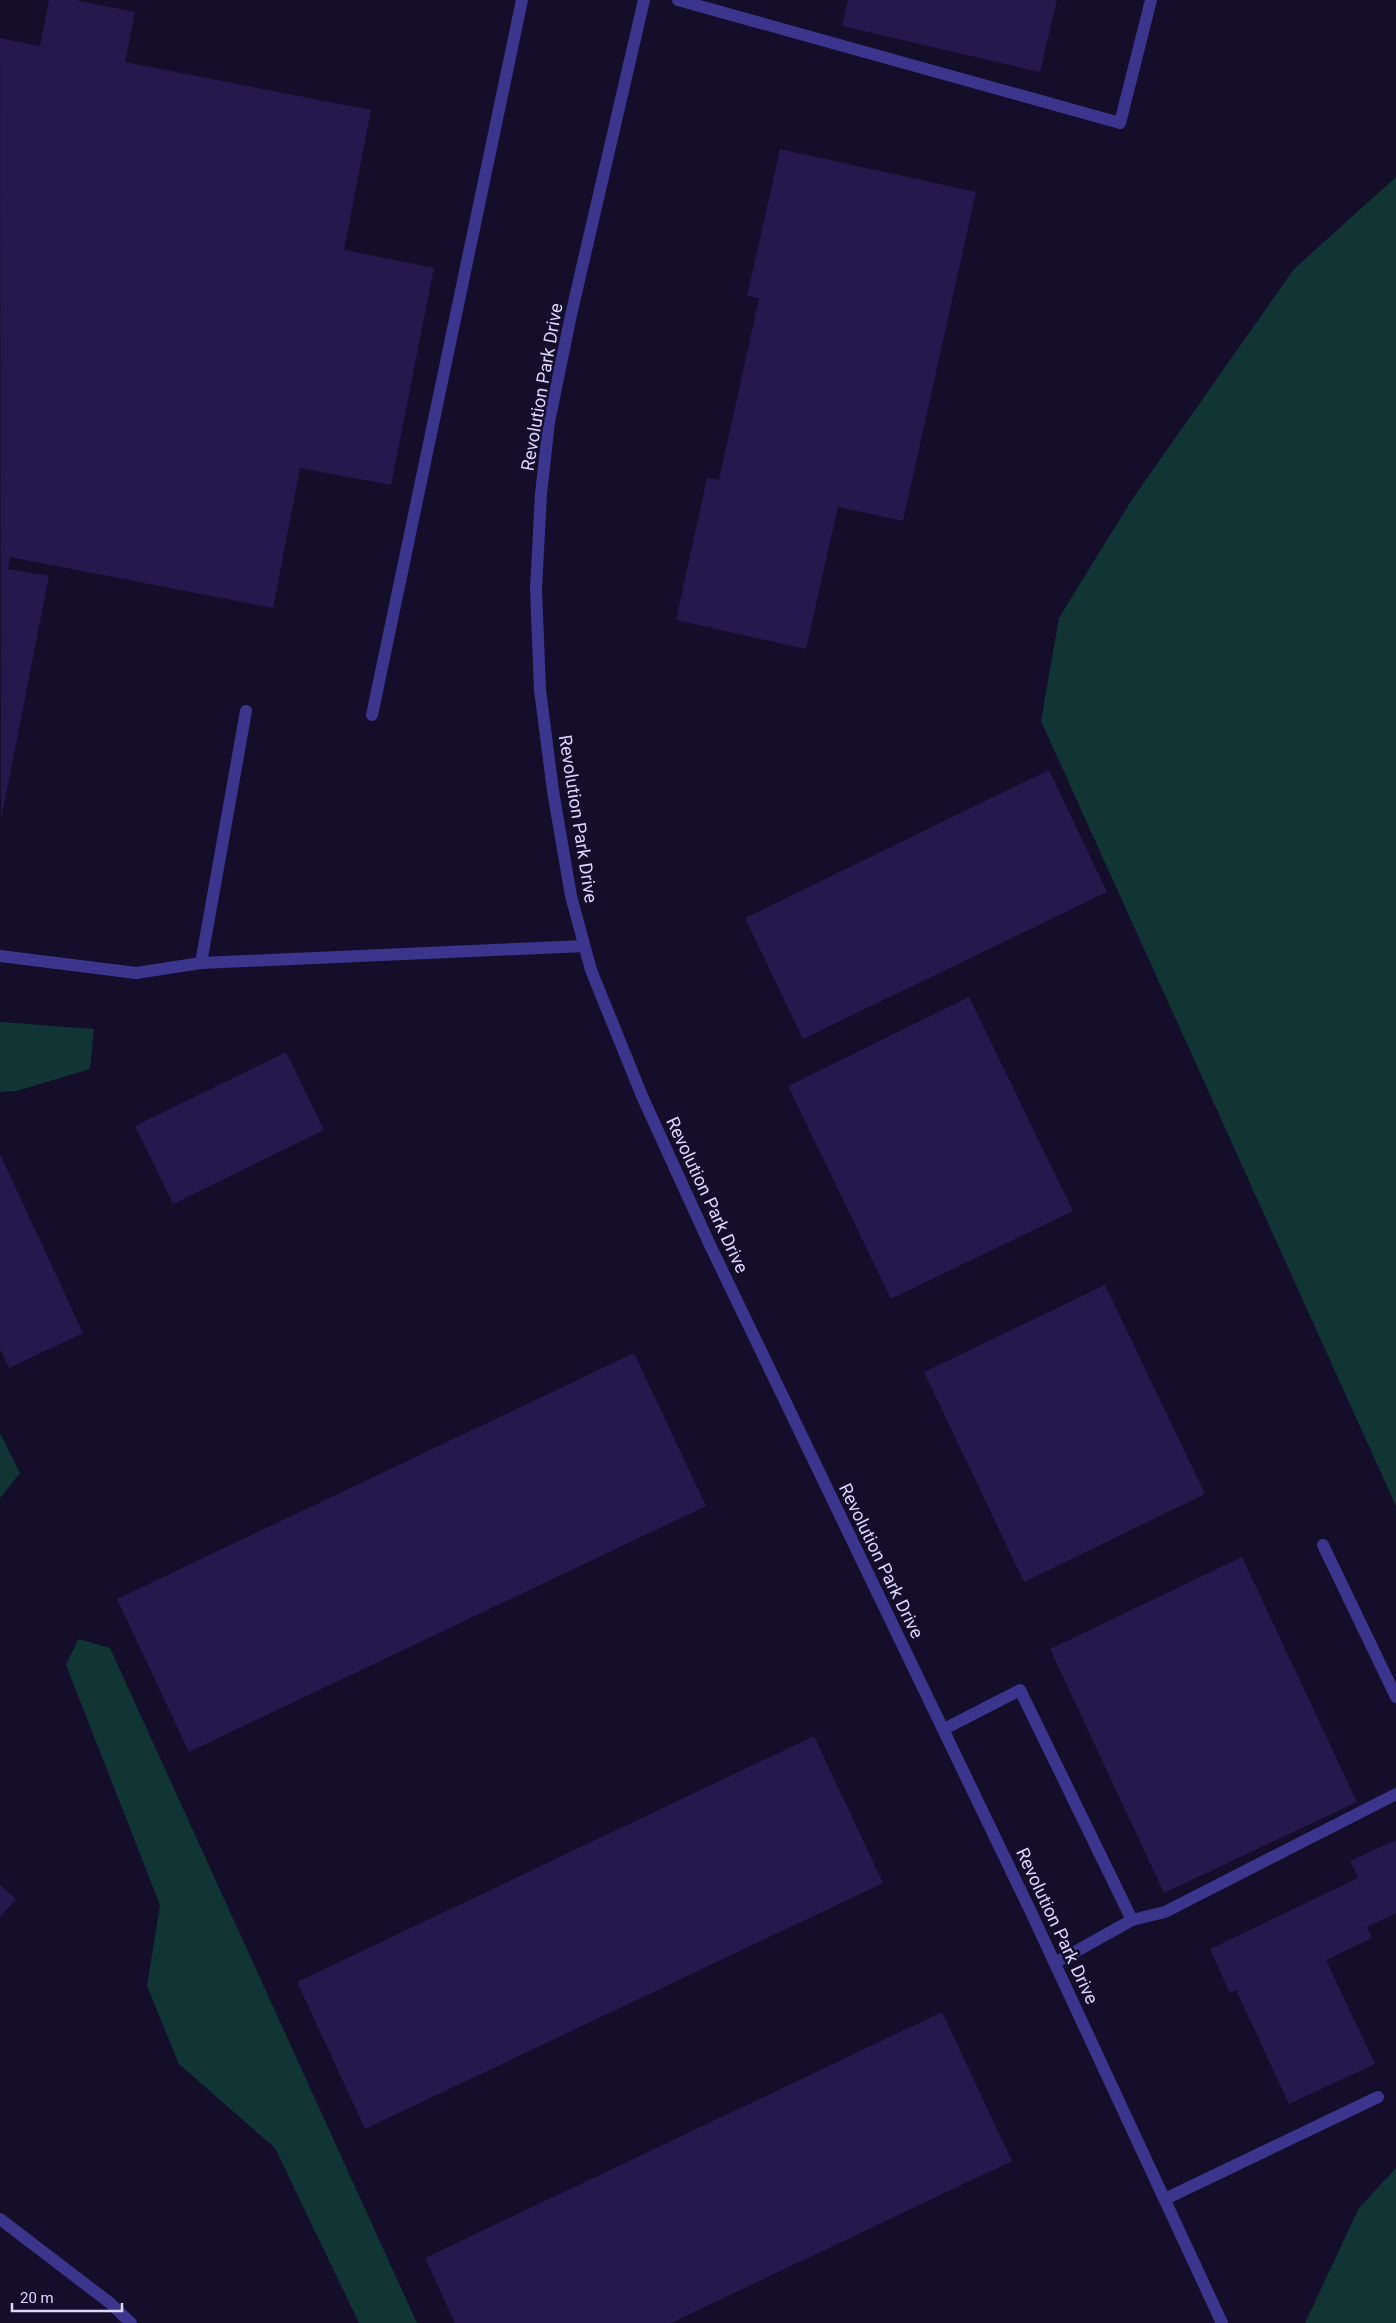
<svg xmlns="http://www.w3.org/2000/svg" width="1396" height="2323" font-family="Roboto,sans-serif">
	<rect width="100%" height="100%" fill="#140e2a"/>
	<g fill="#103534">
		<path d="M 1396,177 L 1396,1506 L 1041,721 L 1059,618 L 1131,501 L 1294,269 Z"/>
		<path d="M 0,1022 L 94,1029 L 90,1069 L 16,1091 L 0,1092 Z"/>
		<path d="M 0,1433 L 20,1473 L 0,1498 Z"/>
		<path d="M 78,1639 L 110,1648 L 417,2323 L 359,2323 L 275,2148 L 179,2064 L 147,1986 L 160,1905 L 66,1665 Z"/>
		<path d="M 1396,2168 L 1396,2323 L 1305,2323 L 1359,2208 Z"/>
	</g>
	<g fill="#24184d">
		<path d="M 49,0 L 75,0 L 135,12 L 125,62 L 371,110 L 344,250 L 434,268 L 391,485 L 300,468 L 273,608 L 10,557 L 8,569 L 49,576 L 1,820 L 0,38 L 40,46 Z"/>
		<path d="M 848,0 L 1057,0 L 1040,72 L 842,26 Z"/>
		<path d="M 780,149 L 976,192 L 903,521 L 838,507 L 806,649 L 676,620 L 707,478 L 719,480 L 759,298 L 747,296 Z"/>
		<path d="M 1049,770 L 1107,892 L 803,1039 L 745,918 Z"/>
		<path d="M 969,997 L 1073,1211 L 891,1299 L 788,1086 Z"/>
		<path d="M 286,1052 L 324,1130 L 173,1204 L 135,1126 Z"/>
		<path d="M 0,1154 L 83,1333 L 9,1368 L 0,1349 Z"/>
		<path d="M 1105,1285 L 1205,1494 L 1024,1582 L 924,1372 Z"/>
		<path d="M 634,1353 L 706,1506 L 189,1752 L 117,1599 Z"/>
		<path d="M 1242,1557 L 1357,1802 L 1164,1893 L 1050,1649 Z"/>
		<path d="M 814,1736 L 883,1883 L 365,2129 L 297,1982 Z"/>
		<path d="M 1396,1840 L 1396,1913 L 1367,1927 L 1372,1938 L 1326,1960 L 1375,2064 L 1289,2104 L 1236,1990 L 1230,1993 L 1210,1949 L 1358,1878 L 1350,1861 Z"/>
		<path d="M 0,1885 L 16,1899 L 0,1917 Z"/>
		<path d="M 942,2012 L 1012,2161 L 671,2323 L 455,2323 L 425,2258 Z"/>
	</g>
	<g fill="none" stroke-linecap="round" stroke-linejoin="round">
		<g stroke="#3b358d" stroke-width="12">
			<path d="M 678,0 L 1120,123 L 1151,0"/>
			<path d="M 246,711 L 201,963 L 584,946"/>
			<path d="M 372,715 L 522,0"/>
			<path d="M 0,956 L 136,973 L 201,963"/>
			<path d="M 1323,1545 L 1396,1697"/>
			<path d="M 944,1729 L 1020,1690 L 1132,1920 L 1055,1963"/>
			<path d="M 1132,1920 L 1165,1912 L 1396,1794"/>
			<path d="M 1165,2199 L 1378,2097"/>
			<path d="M 0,2219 L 110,2303 L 131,2323"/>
		</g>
		<path stroke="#3b358d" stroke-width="12" d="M 644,0 L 571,315 L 549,422 L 541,494 L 536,589 L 540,690 L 553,791 L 571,896 L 591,970 L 642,1096 L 709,1243 L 1030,1910 L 1222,2323"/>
	</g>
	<g text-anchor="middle" stroke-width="5" stroke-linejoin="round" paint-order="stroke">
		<g font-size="18" fill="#ddd7ff" stroke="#140e2a">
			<text transform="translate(542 387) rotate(-80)" y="6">Revolution Park Drive</text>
			<text transform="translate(578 819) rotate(81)" y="6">Revolution Park Drive</text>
			<text transform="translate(707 1195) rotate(65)" y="6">Revolution Park Drive</text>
			<text transform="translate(881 1561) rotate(64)" y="6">Revolution Park Drive</text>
			<text transform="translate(1057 1926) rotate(65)" y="6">Revolution Park Drive</text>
		</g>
	</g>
	<path d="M12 2303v8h110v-8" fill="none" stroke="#ddd7ff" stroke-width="2.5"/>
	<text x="20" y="2303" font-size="15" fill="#ddd7ff" stroke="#140e2a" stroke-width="4" paint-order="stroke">20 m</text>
</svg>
